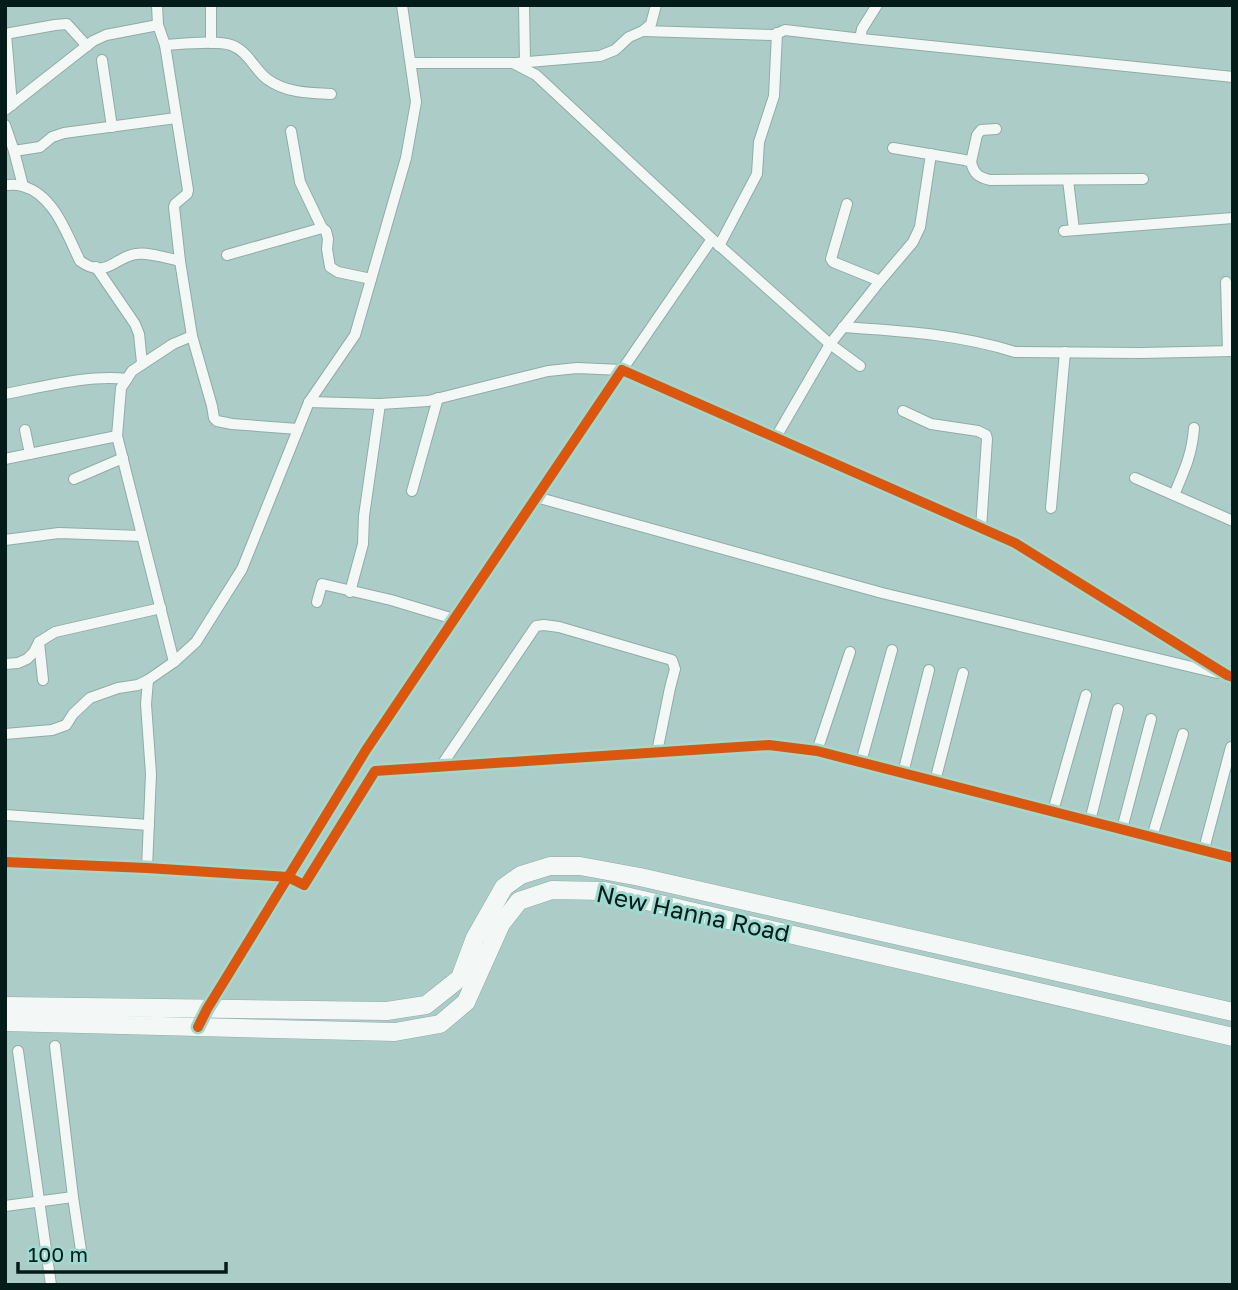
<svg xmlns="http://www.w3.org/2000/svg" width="1238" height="1290" font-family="'Golos Text',sans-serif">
	<rect width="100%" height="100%" fill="#accdc7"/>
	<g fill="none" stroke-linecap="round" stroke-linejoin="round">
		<defs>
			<g id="minor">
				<path d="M 157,5 L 158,25 L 165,45 L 188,190 L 187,194 L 175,204 L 174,207 L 180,261 L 192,336 L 212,406 L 214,418 L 217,421 L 232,424 L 298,429"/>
				<path d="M 211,5 L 211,43"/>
				<path d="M 524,5 L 525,62"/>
				<path d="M 877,5 L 862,29 L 861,34 L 862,39 L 1233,77"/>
				<path d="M 643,31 L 774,35 L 785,30 L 862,39"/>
				<path d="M 5,34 L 55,25 L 67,24 L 87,46"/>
				<path d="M 6,34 L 12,105"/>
				<path d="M 165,45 C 182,44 217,40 231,45 C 248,51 254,69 267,79 C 286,93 309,93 331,94"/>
				<path d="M 102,60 L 112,127"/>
				<path d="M 411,63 L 513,63 L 536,75 L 712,239 L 830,344 L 860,366"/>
				<path d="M 516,63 L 600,56 L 615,50 L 629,37 L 643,31 L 651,24 L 656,5"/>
				<path d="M 5,110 L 93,41 L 106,35 L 158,25"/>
				<path d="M 5,125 L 14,151 L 23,186"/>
				<path d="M 291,131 L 300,182 L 322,228"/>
				<path d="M 893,148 L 965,160 L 971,162 C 974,174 978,177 990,180 L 1143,179"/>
				<path d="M 14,151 L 40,147 L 52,137 L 64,133 L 176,118"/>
				<path d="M 971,162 L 977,135 L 981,130 L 996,129"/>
				<path d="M 1068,180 L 1074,230"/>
				<path d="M 5,185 C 10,185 17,184 22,186 C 54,194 67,235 80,261 C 107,280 114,257 136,254 C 149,252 166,258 180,261"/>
				<path d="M 847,204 L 831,259 L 833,262 L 880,281"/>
				<path d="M 1064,231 L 1233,218"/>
				<path d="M 719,246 L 757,174 L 759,142 L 774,96 L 777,33"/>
				<path d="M 227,255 L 322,228 L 326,231 L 328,239 L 327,249 L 330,267 L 338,272 L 371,279"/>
				<path d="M 96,267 L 135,324 L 139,334 L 142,363"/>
				<path d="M 1226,282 L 1228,351"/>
				<path d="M 843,327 C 901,331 959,334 1015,352 L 1141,353 L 1233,351"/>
				<path d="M 5,394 C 42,387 90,374 127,379"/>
				<path d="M 309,402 L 380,404 L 428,401 L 548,371 L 577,368 L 622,370 L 712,239"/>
				<path d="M 903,411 L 931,424 L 978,431 L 986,435 L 987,439 L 981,528"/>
				<path d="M 25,430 L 30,454"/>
				<path d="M 776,437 L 830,344 L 880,281 L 913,242 L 920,227 L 931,154"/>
				<path d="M 5,459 L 117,436"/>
				<path d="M 1135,478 L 1233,521"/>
				<path d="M 74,479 L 123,458"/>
				<path d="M 412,491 L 438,398"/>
				<path d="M 1174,495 C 1184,471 1192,455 1194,428"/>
				<path d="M 536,497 L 882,593 L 1217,673"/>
				<path d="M 1051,508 L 1065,352"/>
				<path d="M 5,540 L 59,533 L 142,536"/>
				<path d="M 350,592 L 363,544 L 364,516 L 380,404"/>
				<path d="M 317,602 L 322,584 L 391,600 L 454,619"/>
				<path d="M 39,642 L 43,680"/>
				<path d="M 174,662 L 117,436 L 121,388 L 132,371 L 173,344 L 192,336"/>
				<path d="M 5,664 L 18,663 L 27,659 L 34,652 L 39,642 L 55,632 L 161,608"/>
				<path d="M 5,734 L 52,730 L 66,725 L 73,714 L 90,698 L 118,688 L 138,685 L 148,680 L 174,662 L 196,642 L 242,569 L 309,402 L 355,335 L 406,158 L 416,102 L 402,5"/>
				<path d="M 817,751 L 850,652"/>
				<path d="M 861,762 L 892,650"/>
				<path d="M 441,766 L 536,626 L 544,625 L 559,627 L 672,660 L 675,669 L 670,688 L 657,752"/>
				<path d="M 903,773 L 929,670"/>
				<path d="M 935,781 L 963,673"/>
				<path d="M 1053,811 L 1086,695"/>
				<path d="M 5,815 L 149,825"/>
				<path d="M 1090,821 L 1118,709"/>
				<path d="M 1122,829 L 1151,719"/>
				<path d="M 1152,837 L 1183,734"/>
				<path d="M 1204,849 L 1231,747"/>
				<path d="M 5,862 L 147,868 L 288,877 L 304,885 L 375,771 L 769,745 L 817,751 L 1233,858"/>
				<path d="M 147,868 L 151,774 L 146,704 L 148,680"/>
				<path d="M 206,1011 L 366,750 L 622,370 L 1015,543 L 1227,675 L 1233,677"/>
				<path d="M 55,1046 L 73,1197 L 82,1257"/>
				<path d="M 18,1051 L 51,1285"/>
				<path d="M 5,1206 L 73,1197"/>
			</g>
			<g id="primary">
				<path d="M 5,1006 L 387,1011 L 426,1005 L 460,978 L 475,938 L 504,887 L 521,875 L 550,866 L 580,866 L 640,877 L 1233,1012"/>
				<path d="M 5,1022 L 395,1032 L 440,1024 L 466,1002 L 501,924 L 519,901 L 552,890 L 604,891 L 1233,1037"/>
			</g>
		</defs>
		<use href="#minor" stroke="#91aba6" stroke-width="12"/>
		<use href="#primary" stroke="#91aba6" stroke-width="19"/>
		<use href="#minor" stroke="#f3f8f7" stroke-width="10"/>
		<use href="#primary" stroke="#f3f8f7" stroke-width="18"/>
		<defs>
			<g id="cycleway">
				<path d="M 5,862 L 147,868 L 288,877 L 304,885 L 375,771 L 769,745 L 817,751 L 1233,858"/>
				<path d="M 198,1027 L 207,1009 L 366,750 L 622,370 L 1015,543 L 1227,675 L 1233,677"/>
			</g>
		</defs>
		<use href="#cycleway" stroke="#9edacf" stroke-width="15"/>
		<use href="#cycleway" stroke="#dd560d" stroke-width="10"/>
	</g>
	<g text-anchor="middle" stroke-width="6" stroke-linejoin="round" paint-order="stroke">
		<g font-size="24" fill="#041c19" stroke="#9edacf">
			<text transform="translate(693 914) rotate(12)" y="8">New Hanna Road</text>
		</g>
	</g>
	<rect width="1238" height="1290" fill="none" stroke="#041c19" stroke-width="14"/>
	<path d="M18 1262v10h208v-10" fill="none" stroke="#041c19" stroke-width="3.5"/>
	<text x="28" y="1262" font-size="21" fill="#041c19" stroke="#9edacf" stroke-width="5" paint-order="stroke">100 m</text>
</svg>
